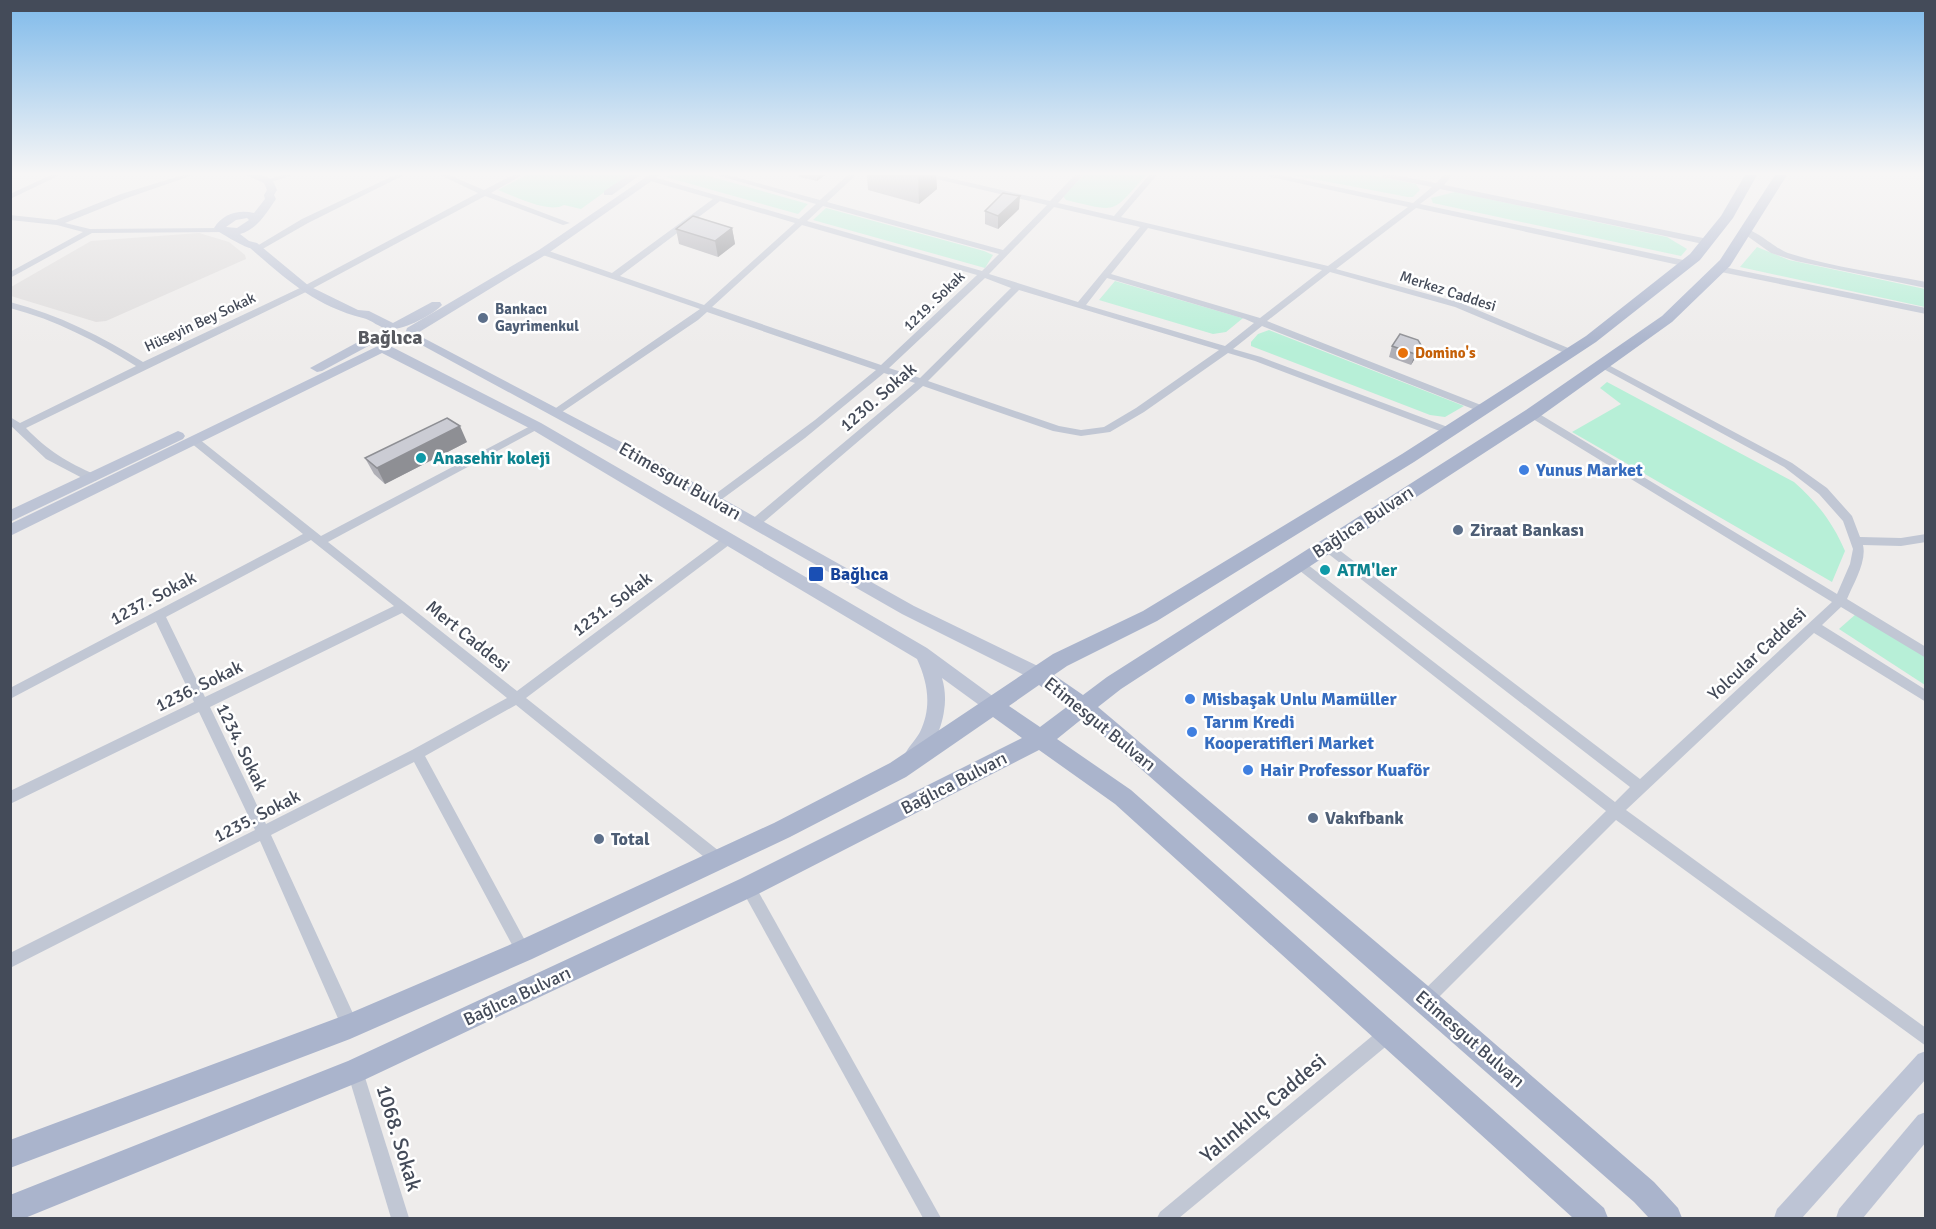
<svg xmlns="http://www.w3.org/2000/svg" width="1936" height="1229" font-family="Signika,sans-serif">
	<rect width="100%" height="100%" fill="#eeeceb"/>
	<path fill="#dfdddd" d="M 199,233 L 229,242 L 245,255 L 246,259 L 106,321 L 96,322 L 11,296 L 11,287 L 91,241 Z"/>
	<g fill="#b7efd7">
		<path d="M 526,175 L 628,175 L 581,209 L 564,205 C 549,214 514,196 498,190 Z"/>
		<path d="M 669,175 L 705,175 L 808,204 L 798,214 L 666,177 Z"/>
		<path d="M 1084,175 L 1146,175 C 1110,215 1119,212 1066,200 L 1063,196 Z"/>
		<path d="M 1292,175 L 1371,175 L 1416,184 L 1420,190 L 1413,197 L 1408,197 Z"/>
		<path d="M 1455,192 L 1667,237 L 1687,249 L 1681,256 L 1433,203 L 1431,198 Z"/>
		<path d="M 826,208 L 984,251 L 993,255 L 985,268 L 813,220 Z"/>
		<path d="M 1757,247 L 1789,260 L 1925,289 L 1925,307 L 1740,267 Z"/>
		<path d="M 1115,281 L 1242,318 L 1243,318 L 1226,332 L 1213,334 L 1099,300 Z"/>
		<path d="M 1269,330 L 1464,406 L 1445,417 L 1430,415 L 1251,346 L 1251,342 L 1258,334 Z"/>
		<path d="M 1607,382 L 1794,482 C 1817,502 1833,523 1845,551 L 1832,582 L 1572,432 L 1621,404 L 1600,388 Z"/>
		<path d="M 1856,614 L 1925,655 L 1925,685 L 1839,629 Z"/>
	</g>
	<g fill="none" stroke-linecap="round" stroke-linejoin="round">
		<g fill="#c1c7d4" fill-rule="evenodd">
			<path d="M 51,175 L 60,175 L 10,199 L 10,194 Z"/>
			<path d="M 183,175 L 193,175 L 127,198 L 65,223 L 90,229 L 222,228 L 226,230 L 225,232 L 92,233 L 10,278 L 10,272 L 83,232 L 57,225 L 10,220 L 10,215 L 56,220 L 121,194 Z"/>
			<path d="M 282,175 L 293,175 L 268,183 L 264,181 Z"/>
			<path d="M 395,175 L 404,175 L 308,223 L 259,251 L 252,249 L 302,219 Z"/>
			<path d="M 440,175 L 449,175 L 484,190 L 513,175 L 522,175 L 491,193 L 570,223 L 563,225 L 485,196 L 308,291 L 26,428 C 48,451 67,462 96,475 L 97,478 L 96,481 L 88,481 L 46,459 L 10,425 L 10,417 L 20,423 L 136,366 C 96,341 56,320 10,308 L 10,302 C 59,315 101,336 143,362 L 302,287 L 478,193 Z"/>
			<path d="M 717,175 L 728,175 L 820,200 L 848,175 L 856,175 L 827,202 L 1003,250 L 1047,205 L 928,177 L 924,175 L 936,175 L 1050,201 L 1075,175 L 1083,175 L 1058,203 L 1114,216 L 1149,175 L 1157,175 L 1121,217 L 1328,266 L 1408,207 L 1271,177 L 1267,175 L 1280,175 L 1413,203 L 1432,187 L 1383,177 L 1382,175 L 1395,175 L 1436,183 L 1444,175 L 1452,175 L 1444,185 L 1708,239 L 1712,242 L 1708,245 L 1440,189 L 1420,204 L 1688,261 L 1692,264 L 1688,267 L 1416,208 L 1336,269 L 1461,303 L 1573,350 L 1573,354 L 1567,354 L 1455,307 L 1330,272 L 1267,321 L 1486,407 L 1486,411 L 1478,411 L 1262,326 L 1233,349 L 1261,357 L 1453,429 L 1453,433 L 1445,433 L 1255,361 L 1228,353 L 1144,412 L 1110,432 L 1081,436 L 1053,431 L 923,386 L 758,527 L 750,527 L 748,524 L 750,521 L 915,383 L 884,373 L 805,438 L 714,505 L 709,501 L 710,498 L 815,420 L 876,370 L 707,312 L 698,320 L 559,414 L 551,414 L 550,412 L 700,309 L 540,254 L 540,250 L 546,250 L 612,273 L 713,199 L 647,180 L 647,176 L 650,176 L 799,219 L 816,204 ZM 720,201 L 795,223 L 704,305 L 620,276 ZM 823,206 L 999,254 L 982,271 L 807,221 ZM 1054,207 L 1140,227 L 1078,302 L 989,274 ZM 802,225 L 977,275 L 881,365 L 712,307 ZM 1148,228 L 1322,270 L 1260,318 L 1111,274 ZM 985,278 L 1011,288 L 920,378 L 889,368 ZM 1107,278 L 1245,319 L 1254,323 L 1225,346 L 1086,305 ZM 1019,290 L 1219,350 L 1136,408 L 1104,427 L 1081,430 L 1059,426 L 928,381 Z"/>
			<path d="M 1743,229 C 1755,228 1774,248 1788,253 C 1832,267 1880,273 1926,282 L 1926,288 L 1796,261 L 1771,253 L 1743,233 Z"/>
			<path d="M 1719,266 L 1926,308 L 1926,314 L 1716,271 L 1715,269 Z"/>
			<path d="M 1601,361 L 1792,463 L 1827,488 L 1852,516 L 1860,537 L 1901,538 L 1926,534 L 1926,542 L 1901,546 L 1863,545 C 1867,562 1853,584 1847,599 L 1926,647 L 1926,658 L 1841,607 L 1822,625 L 1926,690 L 1926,702 L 1814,633 L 1626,810 L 1926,1028 L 1926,1046 L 1616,820 L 1431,1005 L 1425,1008 L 1419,1005 L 1417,1000 L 1419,995 L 1606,811 L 1295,567 L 1293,564 L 1295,561 L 1303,561 L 1615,802 L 1630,787 L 1322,549 L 1320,546 L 1322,543 L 1330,543 L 1640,779 L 1832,602 L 1528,416 L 1528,412 L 1536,412 L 1837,594 L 1850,564 L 1853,549 L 1843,521 L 1819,494 L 1784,467 L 1598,366 L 1598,362 Z"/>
			<path d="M 536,423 L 540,424 L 540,428 L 328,542 L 517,691 L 725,536 L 733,536 L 735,539 L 733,542 L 526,698 L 724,855 L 726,860 L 724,865 L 719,866 L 714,865 L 516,705 L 425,756 L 528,946 L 531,951 L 528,956 L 523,958 L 518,956 L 414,762 L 271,835 L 356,1020 L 358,1026 L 356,1032 L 350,1034 L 344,1032 L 260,841 L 10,968 L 10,953 L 255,830 L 199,712 L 10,804 L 10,791 L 194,702 L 156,622 L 10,699 L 10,688 L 303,534 L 191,443 L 190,441 L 191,439 L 199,439 L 321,536 ZM 311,540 L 394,606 L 205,697 L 166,617 ZM 402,613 L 507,698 L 412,750 L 266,824 L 210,707 Z"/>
			<path d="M 748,880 L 753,882 L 941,1218 L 923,1218 L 743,892 L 741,887 L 743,882 Z"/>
			<path d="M 1389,1025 L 1395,1027 L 1397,1033 L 1395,1039 L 1179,1218 L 1157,1218 L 1160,1212 L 1383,1027 Z"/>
			<path d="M 355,1063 L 361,1065 L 363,1071 L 409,1218 L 391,1218 L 347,1071 L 349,1065 Z"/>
		</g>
		<g fill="#bdc4d5" fill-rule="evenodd">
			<path d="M 246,175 L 260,175 L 272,179 L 277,190 L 274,195 L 276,199 C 266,213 258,229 240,234 L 249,241 L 257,243 L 309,286 L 358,310 L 369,311 L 393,323 L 432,302 L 440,302 L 442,305 C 433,315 402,331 389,329 C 379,328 372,320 363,318 C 315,306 286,279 250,248 C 244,247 218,232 214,228 C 222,214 239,209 254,213 L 265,199 L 264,195 L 267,190 L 264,183 ZM 247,218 L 249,220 L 237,228 L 226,227 L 236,220 Z"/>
			<path d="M 629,175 L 640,175 L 612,195 L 604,195 L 604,191 Z"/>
			<path d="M 649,175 L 660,175 L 547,254 L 416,334 L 625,444 L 914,606 L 1044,669 L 1047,674 L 1044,679 L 1038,681 L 1032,679 L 902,614 L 615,450 L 407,337 L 409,334 L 406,331 L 407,328 L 539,250 Z"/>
			<path d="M 369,336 L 374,337 L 375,340 L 374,343 L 322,371 L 317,372 L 310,368 Z"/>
			<path d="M 380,345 L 392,347 L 541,423 L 734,535 L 927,648 L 998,700 L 1001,705 L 998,710 L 992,712 L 986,710 L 942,678 C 945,688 946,700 944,711 C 942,727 928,769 907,761 L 904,756 C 908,747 915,741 920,732 C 932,707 928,683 917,659 L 531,429 L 382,353 L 10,536 L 10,524 Z"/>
			<path d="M 178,431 L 183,433 L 185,436 L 183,439 L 10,522 L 10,510 Z"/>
			<path d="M 1926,1051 L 1926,1079 L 1802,1218 L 1774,1218 L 1777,1209 L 1918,1054 Z"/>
			<path d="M 1926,1112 L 1926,1142 L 1863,1218 L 1836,1218 L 1839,1209 L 1918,1115 Z"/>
		</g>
		<path fill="#aab4cc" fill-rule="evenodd" d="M 1745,175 L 1757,175 L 1733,218 L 1700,260 L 1596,342 L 1414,462 L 1157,621 L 1067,666 L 1054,675 L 1083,695 L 1107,677 L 1526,410 L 1662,316 L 1720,260 L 1775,175 L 1787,175 L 1730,266 L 1672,322 L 1538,418 L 1121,689 L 1098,707 L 1434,991 L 1654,1182 L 1678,1208 L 1682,1218 L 1649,1218 L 1634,1202 L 1083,718 L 1057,739 L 1131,790 L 1604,1208 L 1608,1218 L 1573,1218 L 1115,804 L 1039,750 L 756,895 L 364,1080 L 25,1218 L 10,1218 L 10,1195 L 348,1061 L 740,879 L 1022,738 L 993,717 L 906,777 L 790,837 L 532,959 L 350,1039 L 10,1168 L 10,1140 L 348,1014 L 514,943 L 774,823 L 890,763 L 1053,654 L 1143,611 L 1402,454 L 1586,336 L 1690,254 L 1721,216 ZM 1039,685 L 1068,706 L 1040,727 L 1009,706 Z"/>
	</g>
	<g fill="#afafb6">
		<path d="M 798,175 L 825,175 L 817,181 L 799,177 Z"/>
		<path d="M 867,175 L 936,175 L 937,189 L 919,204 L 868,190 Z"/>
		<path d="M 1019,209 L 998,229 L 985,224 L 985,211 Z"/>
		<path d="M 732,228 L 735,244 L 718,257 L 679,244 L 676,229 Z"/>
		<path d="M 1392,346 L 1417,355 L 1411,365 L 1389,357 Z"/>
		<path d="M 467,442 L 385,484 L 374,474 L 365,458 Z"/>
	</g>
	<g fill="#8e8f94">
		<path d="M 817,175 L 825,175 L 817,181 Z"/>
		<path d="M 918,175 L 936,175 L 937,189 L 919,204 Z"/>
		<path d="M 1020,196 L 1019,209 L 998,229 L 998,216 Z"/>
		<path d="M 732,228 L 735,244 L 718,257 L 715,241 Z"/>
		<path d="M 1421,345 L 1417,355 L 1411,365 L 1415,354 Z"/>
		<path d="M 460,426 L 467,442 L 385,484 L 377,468 Z"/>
	</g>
	<g fill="#cbccd4" stroke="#8e8f94" stroke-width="1.5">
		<path d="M 1003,193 L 1020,196 L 998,216 L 985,211 Z"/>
		<path d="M 693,216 L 732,228 L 715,241 L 676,229 Z"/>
		<path d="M 1400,334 L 1418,340 L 1421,345 L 1415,354 L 1392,346 Z"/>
		<path d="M 447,418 L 460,426 L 377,468 L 365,458 Z"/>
	</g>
	<linearGradient id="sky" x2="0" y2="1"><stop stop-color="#7fbaea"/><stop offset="0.5" stop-color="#f7f6f6"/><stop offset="1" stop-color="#f7f6f6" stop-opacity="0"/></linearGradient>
	<rect width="1936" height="347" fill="url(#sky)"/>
	<g fill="#5c6f8a" stroke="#fff" stroke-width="2">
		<circle cx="483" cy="318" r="6"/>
		<circle cx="1458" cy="530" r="6"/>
		<circle cx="1313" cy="818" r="6"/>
		<circle cx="599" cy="839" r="6"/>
	</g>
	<circle fill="#e8710a" stroke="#fff" stroke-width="2" cx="1403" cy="353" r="6"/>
	<g fill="#0f9aa8" stroke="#fff" stroke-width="2">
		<circle cx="421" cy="458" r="6"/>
		<circle cx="1325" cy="570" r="6"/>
	</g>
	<g fill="#3f7fe0" stroke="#fff" stroke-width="2">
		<circle cx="1524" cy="470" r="6"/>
		<circle cx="1190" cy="699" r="6"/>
		<circle cx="1192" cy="732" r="6"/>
		<circle cx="1248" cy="770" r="6"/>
	</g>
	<rect fill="#1a4fb4" stroke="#fff" stroke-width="2" x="808" y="566" width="16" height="16" rx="3"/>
	<g text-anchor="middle" stroke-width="5" stroke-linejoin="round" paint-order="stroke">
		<g font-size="15" fill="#444b59" stroke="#fff">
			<text transform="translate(1448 291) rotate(18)" y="5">Merkez Caddesi</text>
			<text transform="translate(934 301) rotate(-44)" y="5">1219. Sokak</text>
			<text transform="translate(200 322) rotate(-25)" y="5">Hüseyin Bey Sokak</text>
		</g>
		<g font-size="15" font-weight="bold" fill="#4e5e75" stroke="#fff" text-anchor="start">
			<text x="495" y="314">Bankacı<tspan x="495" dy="17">Gayrimenkul</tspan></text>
		</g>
		<g font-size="15" font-weight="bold" fill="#c56008" stroke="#fff" text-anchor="start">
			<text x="1415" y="358">Domino's</text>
		</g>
		<g font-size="18" fill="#444b59" stroke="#fff">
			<text transform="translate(878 397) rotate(-41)" y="6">1230. Sokak</text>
			<text transform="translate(680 481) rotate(30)" y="6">Etimesgut Bulvarı</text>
			<text transform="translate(1363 522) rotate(-33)" y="6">Bağlıca Bulvarı</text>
			<text transform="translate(153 598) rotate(-28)" y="6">1237. Sokak</text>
			<text transform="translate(612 604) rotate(-37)" y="6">1231. Sokak</text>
			<text transform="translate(468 636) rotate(39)" y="6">Mert Caddesi</text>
			<text transform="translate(1757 654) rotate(-43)" y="6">Yolcular Caddesi</text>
			<text transform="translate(199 686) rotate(-26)" y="6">1236. Sokak</text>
			<text transform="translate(1100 724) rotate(39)" y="6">Etimesgut Bulvarı</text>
			<text transform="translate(242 747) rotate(64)" y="6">1234. Sokak</text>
			<text transform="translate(954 783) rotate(-27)" y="6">Bağlıca Bulvarı</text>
			<text transform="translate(257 816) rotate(-27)" y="6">1235. Sokak</text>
			<text transform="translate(517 996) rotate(-25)" y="6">Bağlıca Bulvarı</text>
			<text transform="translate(1470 1039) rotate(41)" y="6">Etimesgut Bulvarı</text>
		</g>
		<g font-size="18" font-weight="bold" fill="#0d838f" stroke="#fff" text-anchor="start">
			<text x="433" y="464">Anasehir koleji</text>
			<text x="1337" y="576">ATM'ler</text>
		</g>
		<g font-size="18" font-weight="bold" fill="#366cbe" stroke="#fff" text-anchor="start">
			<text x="1536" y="476">Yunus Market</text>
			<text x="1202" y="705">Misbaşak Unlu Mamüller</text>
			<text x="1204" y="728">Tarım Kredi<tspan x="1204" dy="21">Kooperatifleri Market</tspan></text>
			<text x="1260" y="776">Hair Professor Kuaför</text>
		</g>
		<g font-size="18" font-weight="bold" fill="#4e5e75" stroke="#fff" text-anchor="start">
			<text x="1470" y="536">Ziraat Bankası</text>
			<text x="1325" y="824">Vakıfbank</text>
			<text x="611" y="845">Total</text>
		</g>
		<g font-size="18" font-weight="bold" fill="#164399" stroke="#fff" text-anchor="start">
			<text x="830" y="580">Bağlıca</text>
		</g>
		<g font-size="20" font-weight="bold" fill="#585a60" stroke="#fff">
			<text x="390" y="344">Bağlıca</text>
		</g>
		<g font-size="21" fill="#444b59" stroke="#fff">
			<text transform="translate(1263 1108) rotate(-40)" y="7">Yalınkılıç Caddesi</text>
			<text transform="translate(399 1138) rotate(73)" y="7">1068. Sokak</text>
		</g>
	</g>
	<rect width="1936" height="1229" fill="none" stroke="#444b59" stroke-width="24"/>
</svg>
